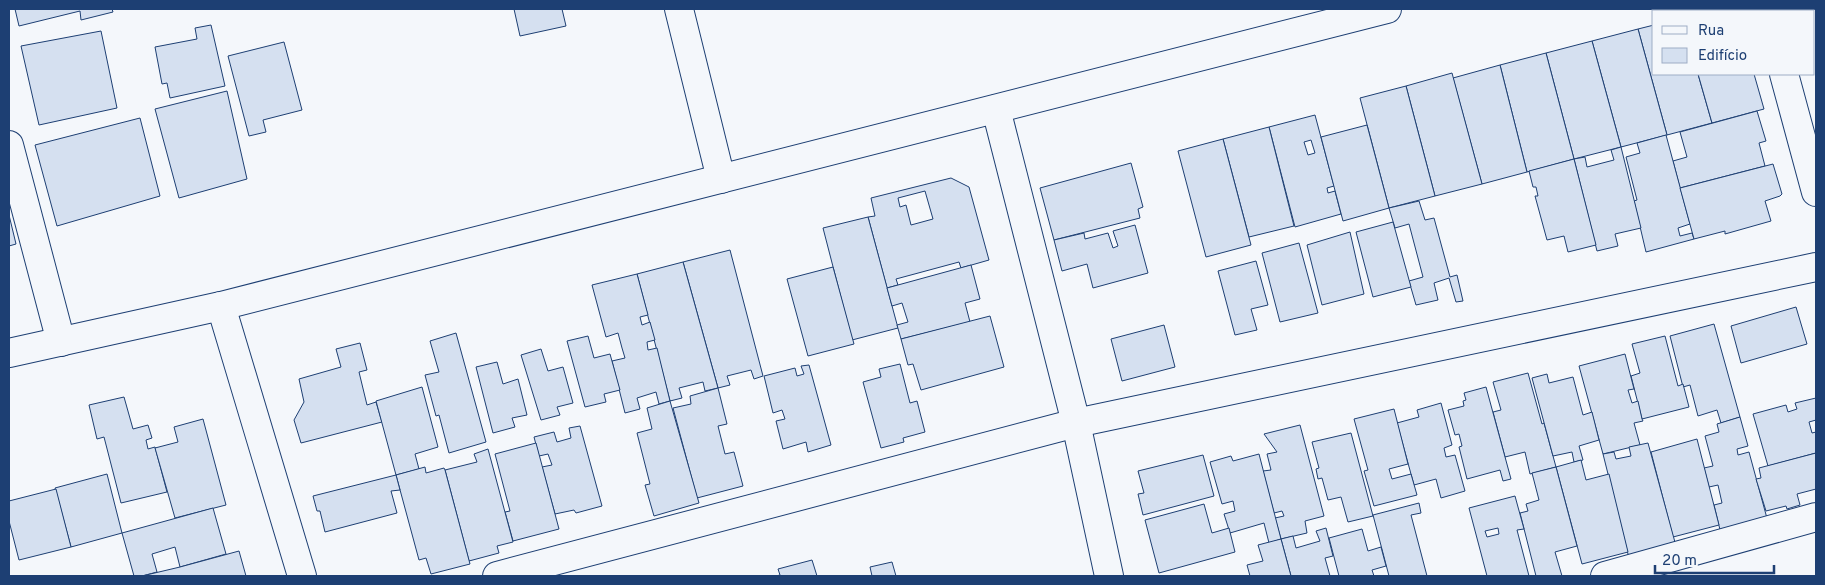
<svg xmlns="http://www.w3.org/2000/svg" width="1825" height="585" font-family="Overpass,sans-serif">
	<rect width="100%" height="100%" fill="#f4f7fb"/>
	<g fill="#d5e0f0" stroke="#1d3f73" fill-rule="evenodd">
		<path d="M 15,9 L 112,9 L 113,12 L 81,20 L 80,11 L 19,26 Z"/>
		<path d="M 514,9 L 562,9 L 566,26 L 520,36 Z"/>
		<path d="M 1716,9 L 1736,9 L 1737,11 L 1707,11 Z"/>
		<path d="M 211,25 L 225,86 L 170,98 L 167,83 L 162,84 L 155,47 L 197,39 L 195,28 Z"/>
		<path d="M 1654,25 L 1654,74 L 1698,74 L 1712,123 L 1667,135 L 1638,29 Z"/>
		<path d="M 1638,29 L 1667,135 L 1621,147 L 1592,41 Z"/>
		<path d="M 101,31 L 117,108 L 39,125 L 21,46 Z"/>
		<path d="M 1592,41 L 1621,147 L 1574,159 L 1546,53 Z"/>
		<path d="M 284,42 L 302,110 L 263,120 L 266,132 L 249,136 L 228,56 Z"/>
		<path d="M 1546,53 L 1574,159 L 1527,172 L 1500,65 Z"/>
		<path d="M 1500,65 L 1527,172 L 1482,184 L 1453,78 Z"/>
		<path d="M 1452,73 L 1482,184 L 1435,196 L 1406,86 Z"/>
		<path d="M 1698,74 L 1754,74 L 1764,109 L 1712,123 Z"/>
		<path d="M 1406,86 L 1435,196 L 1389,208 L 1360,98 Z"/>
		<path d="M 227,91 L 247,179 L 179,198 L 155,109 Z"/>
		<path d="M 1757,111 L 1766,141 L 1759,143 L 1765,166 L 1680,188 L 1673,161 L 1687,157 L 1680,132 Z"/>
		<path d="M 1315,115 L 1334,186 L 1327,188 L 1328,193 L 1335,191 L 1341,214 L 1295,227 L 1269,127 ZM 1311,140 L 1315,153 L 1308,155 L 1304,142 Z"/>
		<path d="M 140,118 L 160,196 L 57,226 L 35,145 Z"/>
		<path d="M 1367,125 L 1389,208 L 1343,221 L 1321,137 Z"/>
		<path d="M 1269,127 L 1294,226 L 1249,237 L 1223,139 Z"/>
		<path d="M 1666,135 L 1690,224 L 1678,228 L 1680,236 L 1692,233 L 1694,239 L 1646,252 L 1634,201 L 1637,200 L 1626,157 L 1640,153 L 1637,143 Z"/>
		<path d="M 1223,139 L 1251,245 L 1206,257 L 1178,151 Z"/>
		<path d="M 1621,147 L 1641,228 L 1615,234 L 1618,246 L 1597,251 L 1574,159 L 1585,157 L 1587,167 L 1614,160 L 1611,150 Z"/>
		<path d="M 1574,159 L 1596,245 L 1568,252 L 1564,236 L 1547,240 L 1535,196 L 1538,196 L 1536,187 L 1533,187 L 1529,171 Z"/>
		<path d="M 1131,163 L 1143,207 L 1138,209 L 1140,218 L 1054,240 L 1040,188 Z"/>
		<path d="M 1773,164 L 1782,194 L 1780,196 L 1765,201 L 1771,221 L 1725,234 L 1725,231 L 1694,239 L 1680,188 Z"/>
		<path d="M 951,178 L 969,187 L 989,260 L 961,268 L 959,262 L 896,279 L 898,285 L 887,288 L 868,217 L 875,216 L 871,198 ZM 925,191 L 933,219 L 911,225 L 906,205 L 900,207 L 898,198 Z"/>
		<path d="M 1419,201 L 1425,220 L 1434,218 L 1450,277 L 1457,275 L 1463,301 L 1456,302 L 1449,278 L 1434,283 L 1438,300 L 1416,305 L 1409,281 L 1423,277 L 1409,224 L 1395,228 L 1389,208 Z"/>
		<path d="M 9,215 L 16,244 L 9,246 Z"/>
		<path d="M 868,217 L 898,328 L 852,340 L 823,228 Z"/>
		<path d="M 1393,222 L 1411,287 L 1373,297 L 1356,232 Z"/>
		<path d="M 1135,225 L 1148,273 L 1093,288 L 1087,264 L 1062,271 L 1054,240 L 1084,233 L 1085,239 L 1108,233 L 1113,248 L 1118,246 L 1113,231 Z"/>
		<path d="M 1350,232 L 1364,294 L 1322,305 L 1307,245 Z"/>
		<path d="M 1299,243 L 1318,313 L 1280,322 L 1262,253 Z"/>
		<path d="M 730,250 L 763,376 L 754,379 L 751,370 L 727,376 L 730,385 L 718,388 L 683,262 Z"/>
		<path d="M 1256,261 L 1268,305 L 1251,309 L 1257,330 L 1235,335 L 1218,271 Z"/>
		<path d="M 683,262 L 718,388 L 705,391 L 703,382 L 679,388 L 682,398 L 670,401 L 637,274 Z"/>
		<path d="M 971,265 L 980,299 L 965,303 L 970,322 L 901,339 L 897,325 L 908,322 L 902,303 L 892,306 L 887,288 Z"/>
		<path d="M 833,267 L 854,344 L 808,356 L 787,279 Z"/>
		<path d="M 637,274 L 648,315 L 640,317 L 642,325 L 650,322 L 655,340 L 647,342 L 648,350 L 657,348 L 670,401 L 659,404 L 656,392 L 637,398 L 640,409 L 625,413 L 612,361 L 625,358 L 622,348 L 618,333 L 606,337 L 592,285 Z"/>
		<path d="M 1796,307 L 1807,344 L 1741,363 L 1731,326 Z"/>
		<path d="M 990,316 L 1004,367 L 921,390 L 913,364 L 908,365 L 901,339 Z"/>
		<path d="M 1714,324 L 1740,417 L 1721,423 L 1717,410 L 1698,416 L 1690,385 L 1683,387 L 1670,336 Z"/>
		<path d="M 1164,325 L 1175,367 L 1122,381 L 1111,339 Z"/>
		<path d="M 456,333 L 486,442 L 449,453 L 439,415 L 436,416 L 425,375 L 439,372 L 430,341 Z"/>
		<path d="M 588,336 L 594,358 L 610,354 L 620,390 L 604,394 L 606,402 L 585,407 L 567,341 Z"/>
		<path d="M 1665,336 L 1678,386 L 1683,384 L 1689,407 L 1642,419 L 1631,376 L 1640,373 L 1632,344 Z"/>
		<path d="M 360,343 L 367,370 L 359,372 L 367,405 L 376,402 L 382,422 L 301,443 L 294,420 L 304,402 L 299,379 L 341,367 L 336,349 Z"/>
		<path d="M 541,349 L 548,371 L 563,367 L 573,403 L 557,407 L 560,415 L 541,420 L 521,355 Z"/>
		<path d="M 1625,354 L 1634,389 L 1628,390 L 1632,403 L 1638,401 L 1642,419 L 1643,421 L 1634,423 L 1640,445 L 1603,454 L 1579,366 Z"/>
		<path d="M 497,362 L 503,384 L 518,379 L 527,415 L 512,418 L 515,427 L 493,433 L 476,367 Z"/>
		<path d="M 900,364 L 910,403 L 917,401 L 925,432 L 903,438 L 904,442 L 881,448 L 863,382 L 881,377 L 879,369 Z"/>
		<path d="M 809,365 L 831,445 L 808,452 L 806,442 L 783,449 L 776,421 L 785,419 L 782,410 L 773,413 L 764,376 L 795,368 L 797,376 L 804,374 L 801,366 Z"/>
		<path d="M 1528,373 L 1542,424 L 1544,423 L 1556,467 L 1530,474 L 1525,452 L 1505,457 L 1493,412 L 1501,410 L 1493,382 Z"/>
		<path d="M 1547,374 L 1549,383 L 1573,377 L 1583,415 L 1592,412 L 1599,440 L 1579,446 L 1583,460 L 1574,462 L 1572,452 L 1553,456 L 1532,378 Z"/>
		<path d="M 422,387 L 438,447 L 415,454 L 419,469 L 396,475 L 376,401 Z"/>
		<path d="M 1486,387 L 1511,479 L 1503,481 L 1500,470 L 1467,479 L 1459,447 L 1462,446 L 1459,434 L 1455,435 L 1448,410 L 1464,406 L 1463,401 L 1466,400 L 1464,393 Z"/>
		<path d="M 718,388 L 727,424 L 718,426 L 725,454 L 734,452 L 743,486 L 697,498 L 673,408 L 691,404 L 690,396 Z"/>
		<path d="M 124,397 L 133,429 L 148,425 L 152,438 L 146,440 L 148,449 L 155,447 L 167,492 L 121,503 L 104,437 L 97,439 L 89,405 Z"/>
		<path d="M 1816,398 L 1816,420 L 1809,422 L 1812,433 L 1816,432 L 1816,453 L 1768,466 L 1753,414 L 1786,405 L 1788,412 L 1797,409 L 1795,403 Z"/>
		<path d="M 670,401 L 699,503 L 654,516 L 645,485 L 650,484 L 637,433 L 652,429 L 647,408 Z"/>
		<path d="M 1441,403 L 1452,445 L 1444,448 L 1446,457 L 1455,455 L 1465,491 L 1441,498 L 1436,479 L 1414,485 L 1397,423 L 1419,417 L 1417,410 Z"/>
		<path d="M 1394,409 L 1408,464 L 1389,469 L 1392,479 L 1411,474 L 1417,495 L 1374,506 L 1364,471 L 1368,470 L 1354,419 Z"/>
		<path d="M 1740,417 L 1748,446 L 1737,449 L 1738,455 L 1749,452 L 1768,522 L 1722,538 L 1714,505 L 1722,503 L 1718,485 L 1709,487 L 1704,468 L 1713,466 L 1705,436 L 1719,432 L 1717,424 Z"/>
		<path d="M 203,419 L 226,505 L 175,518 L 155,448 L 178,442 L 174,427 Z"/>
		<path d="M 1300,425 L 1324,516 L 1305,521 L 1307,533 L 1281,539 L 1275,518 L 1284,516 L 1282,511 L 1274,513 L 1263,471 L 1271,470 L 1267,454 L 1277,452 L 1264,434 Z"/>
		<path d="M 580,426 L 602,506 L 576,513 L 574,510 L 555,514 L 542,467 L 552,465 L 548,454 L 539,456 L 534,437 L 554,432 L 557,442 L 571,438 L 569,428 Z"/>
		<path d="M 1351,433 L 1373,516 L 1348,522 L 1341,497 L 1328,500 L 1322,478 L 1318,479 L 1316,469 L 1319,468 L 1312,442 Z"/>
		<path d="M 1697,439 L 1719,525 L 1673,537 L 1651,452 Z"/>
		<path d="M 536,443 L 559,529 L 513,541 L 505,512 L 510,511 L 495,454 Z"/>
		<path d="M 1648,443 L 1676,546 L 1629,558 L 1603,454 L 1614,452 L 1616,459 L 1631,456 L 1629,447 Z"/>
		<path d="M 488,449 L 513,542 L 497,546 L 499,553 L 469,561 L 445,470 L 477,462 L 474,454 Z"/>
		<path d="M 1816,453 L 1816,489 L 1797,494 L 1800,505 L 1787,509 L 1786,506 L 1766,511 L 1756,479 L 1761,478 L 1759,468 Z"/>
		<path d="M 1259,454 L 1281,539 L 1269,543 L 1264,523 L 1230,533 L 1224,514 L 1235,511 L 1233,501 L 1222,504 L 1210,462 L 1231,456 L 1233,461 Z"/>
		<path d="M 1203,455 L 1214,496 L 1143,515 L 1138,494 L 1144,493 L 1138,471 Z"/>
		<path d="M 1581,460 L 1586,480 L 1609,474 L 1628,552 L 1582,564 L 1556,467 Z"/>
		<path d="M 425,467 L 426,473 L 444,468 L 445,470 L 470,564 L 431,574 L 426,558 L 419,560 L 396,475 Z"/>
		<path d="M 1556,467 L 1577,546 L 1555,552 L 1562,576 L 1536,576 L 1520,513 L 1528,511 L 1526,504 L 1539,500 L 1532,473 Z"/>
		<path d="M 107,474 L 122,533 L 71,547 L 55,488 Z"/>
		<path d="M 396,475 L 400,490 L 391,491 L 397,513 L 325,532 L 320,511 L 317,511 L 313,496 Z"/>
		<path d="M 56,489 L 71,547 L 19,560 L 9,521 L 9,501 Z"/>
		<path d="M 1515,496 L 1524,529 L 1517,530 L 1529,576 L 1487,576 L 1469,508 ZM 1498,528 L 1499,534 L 1487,537 L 1485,531 Z"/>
		<path d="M 1419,503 L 1421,513 L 1411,515 L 1427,576 L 1389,576 L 1373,515 Z"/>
		<path d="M 1204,504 L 1212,533 L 1229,528 L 1235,552 L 1159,573 L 1145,520 Z"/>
		<path d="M 213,508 L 226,554 L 180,567 L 175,547 L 152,554 L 157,572 L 142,576 L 134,576 L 122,533 Z"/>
		<path d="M 1326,528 L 1333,556 L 1325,558 L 1330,576 L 1291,576 L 1281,539 L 1293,536 L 1296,548 L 1320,541 L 1316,531 Z"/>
		<path d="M 1362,529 L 1368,551 L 1381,547 L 1386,566 L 1372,570 L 1374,576 L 1339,576 L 1329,538 Z"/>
		<path d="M 1281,539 L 1291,576 L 1250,576 L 1247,565 L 1263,561 L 1258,545 Z"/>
		<path d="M 239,551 L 246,576 L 142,576 L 180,567 Z"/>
		<path d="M 812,560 L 817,576 L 776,576 L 780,575 L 778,569 Z"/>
		<path d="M 892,562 L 896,576 L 872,576 L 870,567 Z"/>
	</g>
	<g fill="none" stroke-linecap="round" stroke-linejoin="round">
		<defs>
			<g id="minor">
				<path d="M 679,9 L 721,179"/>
				<path d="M 1767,9 L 1767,11"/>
				<path d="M 1784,74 L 1816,192"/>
				<path d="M 996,109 L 1076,423 L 1109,576"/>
				<path d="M 9,145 L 61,342"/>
				<path d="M 221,306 L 302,576"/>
				<path d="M 9,353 L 221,306 L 1387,9"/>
				<path d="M 497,576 L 1076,423 L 1816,267"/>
				<path d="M 1605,576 L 1816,517"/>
			</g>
		</defs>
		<use href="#minor" stroke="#1d3f73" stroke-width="30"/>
		<use href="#minor" stroke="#f4f7fb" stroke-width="28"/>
	</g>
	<rect width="1825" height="585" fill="none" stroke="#1d3f73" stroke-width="20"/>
	<rect x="1652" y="10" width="162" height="65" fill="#f4f7fb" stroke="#9eadc5"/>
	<rect x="1662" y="26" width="25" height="8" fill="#f4f7fb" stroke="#9eadc5"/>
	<text x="1698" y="35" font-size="15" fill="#1d3f73">Rua</text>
	<rect x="1662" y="48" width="25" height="15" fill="#d5e0f0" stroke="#9eadc5"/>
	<text x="1698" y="60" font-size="15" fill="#1d3f73">Edifício</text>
	<path d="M1655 565v8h119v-8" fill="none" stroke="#1d3f73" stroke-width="2.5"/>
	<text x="1662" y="565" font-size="15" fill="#1d3f73" stroke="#f4f7fb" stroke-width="4" paint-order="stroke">20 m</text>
</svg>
